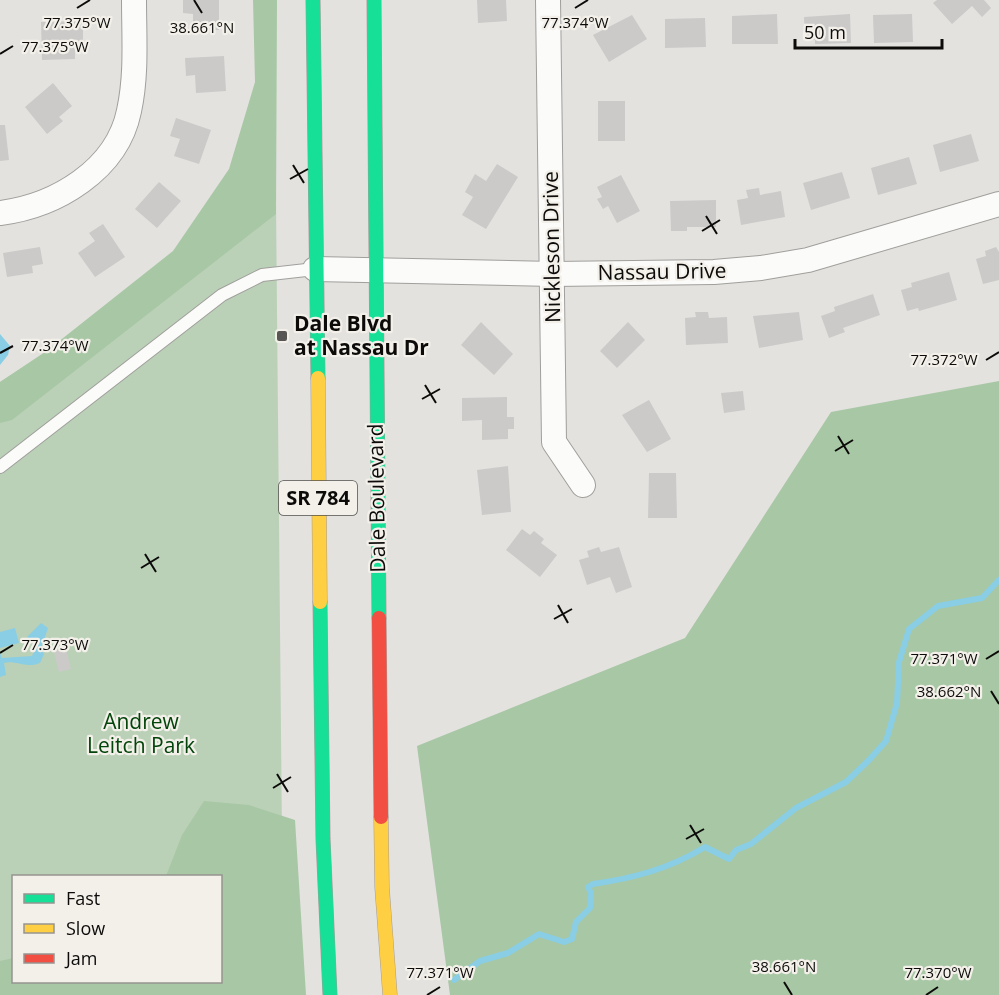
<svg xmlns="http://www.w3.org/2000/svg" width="999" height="995" font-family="'Open Sans',sans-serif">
	<rect width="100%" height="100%" fill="#e3e2df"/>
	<path fill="#bad1b7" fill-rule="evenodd" d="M 276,203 L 282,838 L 302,995 L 0,995 L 0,382 ZM 14,876 L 220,876 L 220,982 L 14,982 Z"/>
	<g fill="#a8c7a5">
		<path d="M 253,0 L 277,0 L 276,214 L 12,420 L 0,423 L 0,382 L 48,350 L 173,251 L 229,169 L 255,82 Z"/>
		<path d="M 999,381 L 999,995 L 450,995 L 417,746 L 685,638 L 831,412 Z"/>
		<path d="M 204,801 L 249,805 L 295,820 L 306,995 L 0,995 L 0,961 L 13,958 L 14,982 L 220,982 L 220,876 L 166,876 L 182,835 Z"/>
	</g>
	<g fill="#89cee4">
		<path d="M 0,334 L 10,346 L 8,355 L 0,365 Z"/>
		<path d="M 41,623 L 48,628 L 41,649 L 44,654 L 40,663 C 24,669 17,660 4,663 L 6,675 L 0,677 L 0,653 L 2,658 L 32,656 L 37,645 L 27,637 Z"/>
		<path d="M 15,628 L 19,643 L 0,648 L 0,632 Z"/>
	</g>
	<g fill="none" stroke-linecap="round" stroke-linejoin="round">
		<path stroke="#89cee4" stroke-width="6" d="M 454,980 L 480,961 L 508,953 L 539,934 L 564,942 L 572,939 L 576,922 L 590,908 L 591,893 L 588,887 L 593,884 C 634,878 669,869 705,847 L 729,859 L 736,850 L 751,844 L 796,808 L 846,782 L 869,760 L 886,741 L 897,703 L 899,662 L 909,629 L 938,606 L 982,598 L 999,580"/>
	</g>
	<g fill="#cbcac9">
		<path d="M 183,0 L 219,0 L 219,30 L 193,30 L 193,14 L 183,13 Z"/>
		<path d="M 477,0 L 506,0 L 507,21 L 478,23 Z"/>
		<path d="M 937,0 L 984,0 L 991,8 L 982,17 L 972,6 L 952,24 L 933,3 Z"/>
		<path d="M 777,14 L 778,44 L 732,44 L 732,16 Z"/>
		<path d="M 850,14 L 851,43 L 815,44 L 815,40 L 805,40 L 804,17 Z"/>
		<path d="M 912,14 L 913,42 L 874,43 L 873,15 Z"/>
		<path d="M 632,15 L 647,39 L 609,62 L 593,35 Z"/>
		<path d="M 705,18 L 706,47 L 665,48 L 665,19 Z"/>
		<path d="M 83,21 L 83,41 L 75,42 L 75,59 L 42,60 L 41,22 Z"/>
		<path d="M 224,56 L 226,91 L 196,93 L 195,75 L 186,76 L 185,58 Z"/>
		<path d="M 53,83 L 72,106 L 59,117 L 63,121 L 47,134 L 25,107 Z"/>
		<rect x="598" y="101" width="27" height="40"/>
		<path d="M 176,118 L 211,130 L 199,164 L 174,156 L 180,139 L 170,136 Z"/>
		<path d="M 0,125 L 5,125 L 9,160 L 0,161 Z"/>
		<path d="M 971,134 L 979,161 L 940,172 L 933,145 Z"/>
		<path d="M 909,157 L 917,184 L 878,195 L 871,168 Z"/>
		<path d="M 497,164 L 518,177 L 486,229 L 462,215 L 473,197 L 465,192 L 475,174 L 486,181 Z"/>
		<path d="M 842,172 L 850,198 L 811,210 L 803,183 Z"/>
		<path d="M 621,175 L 640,211 L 617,223 L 608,206 L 603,209 L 597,199 L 602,197 L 597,187 Z"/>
		<path d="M 159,182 L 181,201 L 157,228 L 135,209 Z"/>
		<path d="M 759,188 L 760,195 L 781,191 L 785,217 L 741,225 L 737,200 L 748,198 L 746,190 Z"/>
		<path d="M 716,200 L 716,227 L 687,227 L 687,231 L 671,231 L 670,201 Z"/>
		<path d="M 103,224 L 125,257 L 95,277 L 78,253 L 95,241 L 89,233 Z"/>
		<path d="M 40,247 L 43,264 L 32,266 L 33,273 L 7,277 L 3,253 Z"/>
		<path d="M 996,247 L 999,252 L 999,280 L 983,284 L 976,259 L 986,256 L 985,251 Z"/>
		<path d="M 949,272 L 957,300 L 919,311 L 918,308 L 907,311 L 901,290 L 912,287 L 911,283 Z"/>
		<path d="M 873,294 L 880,315 L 843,328 L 845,332 L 829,338 L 821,316 L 835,311 L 834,307 Z"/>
		<path d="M 695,312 L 708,312 L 709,318 L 727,317 L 728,343 L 686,345 L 685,318 L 696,317 Z"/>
		<path d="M 799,312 L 803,340 L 759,348 L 753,316 Z"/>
		<path d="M 481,322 L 513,354 L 494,375 L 461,345 Z"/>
		<path d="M 628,322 L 645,340 L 617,368 L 600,351 Z"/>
		<path d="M 743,391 L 745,410 L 724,413 L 721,393 Z"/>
		<path d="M 507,397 L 507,417 L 514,417 L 514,429 L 508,429 L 508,439 L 482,440 L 482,420 L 462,421 L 462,398 Z"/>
		<path d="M 649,400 L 671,439 L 647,452 L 622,415 Z"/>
		<path d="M 508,466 L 511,512 L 482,515 L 477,470 Z"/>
		<path d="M 649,473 L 676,473 L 677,518 L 648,518 Z"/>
		<path d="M 522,529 L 530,535 L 534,531 L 544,539 L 541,543 L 557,555 L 540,577 L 506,550 Z"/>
		<path d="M 599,547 L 601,552 L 619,547 L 632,587 L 616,593 L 610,577 L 587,585 L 579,560 L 589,557 L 587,551 Z"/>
		<path d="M 65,645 L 71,669 L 59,672 L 53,648 Z"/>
	</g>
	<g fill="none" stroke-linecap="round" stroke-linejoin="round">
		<defs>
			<path id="lane" d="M 0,467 L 222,295 L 262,275 L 315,269"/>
			<g id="street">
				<path d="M 548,0 L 554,442 L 583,485"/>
				<path d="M 0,213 C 56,206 117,170 129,111 C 137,74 134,37 134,0"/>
				<path d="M 315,269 L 553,274 L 714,272 L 761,268 L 808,260 L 999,204"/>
			</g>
			<g id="fast">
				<path d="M 313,0 L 318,378"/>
				<path d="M 374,0 L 379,618"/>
				<path d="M 320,602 L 323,839 L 330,995"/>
			</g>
			<g id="slow">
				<path d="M 318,378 L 320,602"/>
				<path d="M 381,817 L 382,887 L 390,995"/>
			</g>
			<path id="jam" d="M 379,618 L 381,817"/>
		</defs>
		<use href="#lane" stroke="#a09f9c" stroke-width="14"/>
		<use href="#street" stroke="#a09f9c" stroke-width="26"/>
		<use href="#fast" stroke="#a79d98" stroke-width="15"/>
		<use href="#slow" stroke="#a79d98" stroke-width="15"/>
		<use href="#jam" stroke="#a79d98" stroke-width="15"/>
		<use href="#lane" stroke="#fbfbfa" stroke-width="12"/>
		<use href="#street" stroke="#fbfbfa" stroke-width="24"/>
		<use href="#fast" stroke="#16e098" stroke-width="14"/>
		<use href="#slow" stroke="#ffcf43" stroke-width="14"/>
		<use href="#jam" stroke="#f24e42" stroke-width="14"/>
	</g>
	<path fill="none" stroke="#0c0b09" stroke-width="2" d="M 194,0 L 202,13M 77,8 L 90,0M 575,8 L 588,0M 0,54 L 13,46M 293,165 L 304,183M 290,179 L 308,169M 706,216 L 717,234M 702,231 L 720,220M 0,353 L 13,346M 986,360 L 999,352M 425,385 L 436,403M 422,399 L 440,389M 838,436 L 849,454M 835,451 L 853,440M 145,554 L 156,572M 141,568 L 159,557M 558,605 L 568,623M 554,619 L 572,609M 0,653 L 13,645M 986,659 L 999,651M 991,691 L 999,704M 277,774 L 288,792M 273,788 L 291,777M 690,825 L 701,843M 686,839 L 704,829M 784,982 L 792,995M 427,995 L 440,987M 926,995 L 938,987"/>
	<rect fill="#575654" stroke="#f3f0ea" stroke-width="2" x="276" y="330" width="12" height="12" rx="3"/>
	<g text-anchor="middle" stroke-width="4.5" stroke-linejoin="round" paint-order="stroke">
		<rect fill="#f3f0ea" stroke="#51504c" stroke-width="1.5" x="279" y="481" width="78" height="34" rx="4.5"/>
		<g font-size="20" font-weight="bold" fill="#0c0b09">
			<text x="318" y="505">SR 784</text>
		</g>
		<g font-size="21" fill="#0c0b09" stroke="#f3f0ea">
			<text transform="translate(552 247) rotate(-91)" y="7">Nickleson Drive</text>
			<text transform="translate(662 272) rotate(-1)" y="7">Nassau Drive</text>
			<text transform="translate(377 498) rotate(-91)" y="7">Dale Boulevard</text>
		</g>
		<g font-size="21" font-weight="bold" fill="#0c0b09" stroke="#f3f0ea" text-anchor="start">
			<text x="294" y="331">Dale Blvd<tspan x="294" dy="24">at Nassau Dr</tspan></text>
		</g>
		<g font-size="21" fill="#02440a" stroke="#f3f0ea">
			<text x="141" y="729">Andrew<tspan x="141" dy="24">Leitch Park</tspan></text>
		</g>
	</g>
	<g font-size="15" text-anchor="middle" fill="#0c0b09" stroke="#f3f0ea" stroke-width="4.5" stroke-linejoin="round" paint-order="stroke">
		<text x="77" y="28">77.375°W</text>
		<text x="575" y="28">77.374°W</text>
		<text x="202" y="33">38.661°N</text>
		<text x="55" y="52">77.375°W</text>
		<text x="55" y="351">77.374°W</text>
		<text x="944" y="365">77.372°W</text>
		<text x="55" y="650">77.373°W</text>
		<text x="944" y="664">77.371°W</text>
		<text x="949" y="697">38.662°N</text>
		<text x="784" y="972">38.661°N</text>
		<text x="440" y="978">77.371°W</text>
		<text x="938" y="978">77.370°W</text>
	</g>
	<rect x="12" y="875" width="210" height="108" fill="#f3f0ea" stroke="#979490" stroke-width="1.5"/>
	<rect x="24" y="894" width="30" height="9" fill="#16e098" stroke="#979490" stroke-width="1.5"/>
	<text x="66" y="905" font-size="18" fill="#0c0b09">Fast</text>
	<rect x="24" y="924" width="30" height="9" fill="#ffcf43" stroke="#979490" stroke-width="1.5"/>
	<text x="66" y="935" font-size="18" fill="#0c0b09">Slow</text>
	<rect x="24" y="954" width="30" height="9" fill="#f24e42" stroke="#979490" stroke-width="1.5"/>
	<text x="66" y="965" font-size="18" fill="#0c0b09">Jam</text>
	<path d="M795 39v9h147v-9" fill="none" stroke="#0c0b09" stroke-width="3"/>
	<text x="804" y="39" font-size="18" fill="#0c0b09" stroke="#f3f0ea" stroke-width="4.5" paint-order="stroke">50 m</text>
</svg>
